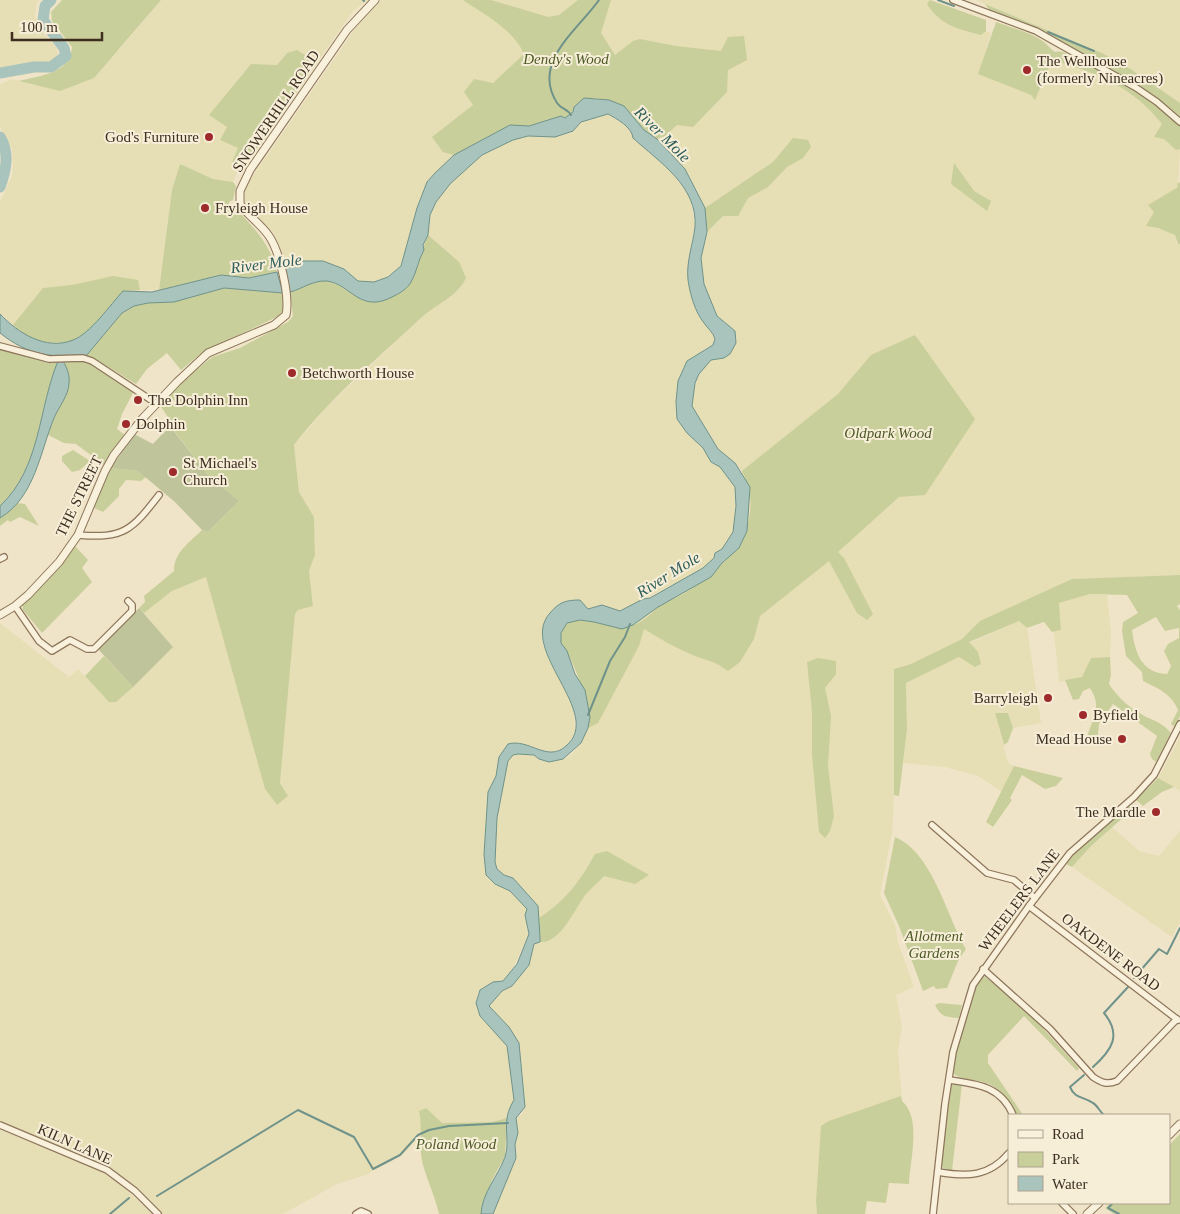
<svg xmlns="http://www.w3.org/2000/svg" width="1180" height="1214" font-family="'Times New Roman',serif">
	<rect width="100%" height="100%" fill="#f0e4c8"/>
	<g fill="#e6deb5">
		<path d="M 0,0 L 40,0 L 37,2 L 35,16 L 39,28 L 56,47 L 58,54 L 55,59 L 49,63 L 34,62 L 0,69 Z"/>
		<path d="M 161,0 L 368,0 L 353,11 L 317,63 L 297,50 L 287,53 L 277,65 L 251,64 L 209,115 L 227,127 L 220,140 L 238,148 L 238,164 L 244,165 L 238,171 L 233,182 L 213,179 L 180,164 L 172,190 L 159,290 L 140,290 L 13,325 L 0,314 L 0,202 L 12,176 L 13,164 L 12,149 L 0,127 L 0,84 L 12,79 L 34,85 L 119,50 Z"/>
		<path d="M 381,0 L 929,0 L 986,20 L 986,31 L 991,33 L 979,74 L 1031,95 L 1035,99 L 1052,60 L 1083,69 L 1131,92 L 1147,105 L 1162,124 L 1164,139 L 1176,150 L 1180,149 L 1178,187 L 1148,205 L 1155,212 L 1147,226 L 1168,231 L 1175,235 L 1177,244 L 1180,244 L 1180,575 L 1072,579 L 981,621 L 962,639 L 911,664 L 895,669 L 894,795 L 892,833 L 880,895 L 895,925 L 898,942 L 914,987 L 896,995 L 902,1027 L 898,1052 L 902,1101 L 816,1202 L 817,1214 L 493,1214 L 513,1165 L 517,1149 L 515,1144 L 518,1133 L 516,1118 L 521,1115 L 525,1107 L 524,1090 L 519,1043 L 489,1006 L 502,991 L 512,986 L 531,960 L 531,954 L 539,935 L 538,906 L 513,878 L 504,875 L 497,869 L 495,862 L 497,818 L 508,761 L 513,755 L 518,754 L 534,755 L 549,762 L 569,757 L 581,743 L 588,728 L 608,624 L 739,548 L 742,471 L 718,449 L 692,406 L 695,383 L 706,364 L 711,360 L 724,358 L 730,354 L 736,342 L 736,337 L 731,327 L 717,316 L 704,284 L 701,258 L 707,232 L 690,176 L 624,106 L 470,147 L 454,156 L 427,182 L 417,208 L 401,266 L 388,277 L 374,282 L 358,281 L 344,269 L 323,261 L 302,261 L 295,267 L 284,267 L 281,250 L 273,232 L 245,204 L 244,194 L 248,183 L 357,26 Z"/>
		<path d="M 976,0 L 1180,0 L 1180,103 L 1129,68 L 1104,54 Z"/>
		<path d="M 608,114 L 626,126 L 632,133 L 633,138 L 667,167 L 686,191 L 691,202 L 695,226 L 691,243 L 688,282 L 693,302 L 715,339 L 714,345 L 704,349 L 678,381 L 676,402 L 687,433 L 703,448 L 711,462 L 720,467 L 735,487 L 736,519 L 733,532 L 722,549 L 715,553 L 714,558 L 703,568 L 684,579 L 620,611 L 602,605 L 588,609 L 551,611 L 543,626 L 543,645 L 574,708 L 575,732 L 568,745 L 556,751 L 541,751 L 517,743 L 512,743 L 505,748 L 499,757 L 496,776 L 488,792 L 485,841 L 486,875 L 495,884 L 510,891 L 524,904 L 527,909 L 525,915 L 529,934 L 510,974 L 503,980 L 493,982 L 480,990 L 477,995 L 480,1016 L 507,1046 L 514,1100 L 507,1118 L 492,1122 L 441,1123 L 425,1108 L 420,1111 L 423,1127 L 419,1138 L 402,1155 L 366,1175 L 337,1184 L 283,1214 L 162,1214 L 119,1174 L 100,1162 L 0,1122 L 0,623 L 69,677 L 78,669 L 109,702 L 116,702 L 173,647 L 144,613 L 172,591 L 206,577 L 265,789 L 277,805 L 288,796 L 280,783 L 295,614 L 298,610 L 313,606 L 309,571 L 315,555 L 314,517 L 299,492 L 294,445 L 328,406 L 423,316 L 403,291 L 430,226 L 430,215 L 436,202 L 450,184 L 482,155 L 513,140 L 528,136 L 555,137 L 573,131 L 581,122 Z"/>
		<path d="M 1090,594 L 1107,595 L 1111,631 L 1110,657 L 1091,658 L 1082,677 L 1059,682 L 1054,632 L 1061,630 L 1059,603 Z"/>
		<path d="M 1019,621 L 1027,628 L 1041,723 L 1013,728 L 1008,713 L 995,713 L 1006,756 L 1009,764 L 1014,766 L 1002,792 L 978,776 L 945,767 L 903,763 L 907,729 L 906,683 L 959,657 L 969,643 Z"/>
		<path d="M 1180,738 L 1180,791 L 1158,778 Z"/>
		<path d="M 1112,827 L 1139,851 L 1159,856 L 1180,831 L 1180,922 L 1172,937 L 1072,867 L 1091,846 Z"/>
		<path d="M 0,1130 L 92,1166 L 119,1183 L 152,1214 L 0,1214 Z"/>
	</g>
	<g fill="#c9cf9b" fill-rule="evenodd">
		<path d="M 62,0 L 161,0 L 94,78 L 60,91 L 19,81 C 41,75 70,74 72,47 L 52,21 L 51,12 Z"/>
		<path d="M 463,0 L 491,0 L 548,17 L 559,15 L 578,0 L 611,0 L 601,33 L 615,55 L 633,41 L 640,39 L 676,46 L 721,51 L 728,37 L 744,36 L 747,60 L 728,70 L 727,92 L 693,127 L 677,125 L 665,136 L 657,139 L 644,130 L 633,116 L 612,102 L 596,98 L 584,98 L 573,112 L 565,118 L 561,116 L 528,126 L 510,125 L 454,155 L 443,152 L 432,137 L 473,105 L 464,92 L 474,79 L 493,83 L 524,54 C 513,29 485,15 463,0 Z"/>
		<path d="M 930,0 L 986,20 L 986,31 L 981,35 C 958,29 940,25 927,4 Z"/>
		<path d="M 985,4 L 1104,54 L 1129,68 L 1180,103 L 1180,119 L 1131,81 L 1031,26 L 991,12 Z"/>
		<path d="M 996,22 C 1012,28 1030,32 1044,42 C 1048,45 1050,49 1055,52 C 1064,50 1069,56 1076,59 C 1115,75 1149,98 1180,126 L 1180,149 L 1176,150 L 1164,139 L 1154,137 L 1162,124 C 1132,86 1097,73 1052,60 L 1035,100 L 1031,95 L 978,74 Z"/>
		<path d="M 297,50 L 317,63 L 266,137 L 244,165 L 232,162 L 238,148 L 220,140 L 227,127 L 209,115 L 251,64 L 277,65 L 287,53 Z"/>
		<path d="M 793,138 L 808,140 L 811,147 L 803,158 L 787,167 L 768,187 L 748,198 L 738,216 L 723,216 L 707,232 L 705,208 L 773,162 Z"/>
		<path d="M 954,163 L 974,191 L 991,201 L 987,211 L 951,184 Z"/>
		<path d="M 180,164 L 213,179 L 233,182 L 236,186 L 233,200 L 229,202 L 230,206 L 234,206 C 254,229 269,241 277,272 L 249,278 L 221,275 L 159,290 L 172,190 Z"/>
		<path d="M 1180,182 L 1180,244 L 1178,244 L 1175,235 L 1158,228 L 1146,226 L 1154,212 L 1148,205 L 1178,187 L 1177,184 Z"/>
		<path d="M 428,235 L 459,262 L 466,278 C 457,297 436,304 421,318 C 378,358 329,399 294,445 L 299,492 L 314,517 L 315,555 L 309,571 L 313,606 L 298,610 L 295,614 L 280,783 L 288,796 L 277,805 L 265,789 L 206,577 L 172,591 L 144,613 L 139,608 L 145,602 L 144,596 L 174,571 C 174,552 189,543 202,530 L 208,532 L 239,501 L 207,474 L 169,424 L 168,417 L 161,407 L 175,404 L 176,402 L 169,397 L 191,370 L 194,372 L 212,357 L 240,348 L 288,322 L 293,316 L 290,292 C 302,289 315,279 328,281 C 345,285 353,300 375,302 L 421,254 Z"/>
		<path d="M 113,276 L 138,280 L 140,290 L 123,291 C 111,305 91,333 74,340 C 62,345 39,343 28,337 C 23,335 18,329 13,325 L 43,288 L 72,285 Z"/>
		<path d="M 224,288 L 283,293 L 284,309 L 279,316 L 203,352 L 181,370 L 167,353 L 147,369 L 136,384 L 92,357 L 86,356 L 122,313 L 134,306 L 148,303 L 174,302 Z"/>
		<path d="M 915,335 L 975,419 L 925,495 L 899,497 L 838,552 L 844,558 L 873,614 L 867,620 L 857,613 L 829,561 L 760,616 L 754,639 L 740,662 L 728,671 C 712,659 709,662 693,655 C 676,648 660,639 644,629 L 639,646 L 598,723 L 588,728 C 592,708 574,660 561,643 C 561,636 560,628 568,623 C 585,613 612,630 631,626 C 642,623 651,614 658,607 C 666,601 677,598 685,593 C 728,565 769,525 742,471 L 838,394 L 871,355 Z"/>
		<path d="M 0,348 L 18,354 L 58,361 C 38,409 41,468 0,506 Z"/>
		<path d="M 63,361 L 88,362 L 134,391 L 122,414 L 117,429 L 125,435 L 104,465 L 76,444 L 64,443 L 48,435 L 68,372 Z"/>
		<path d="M 73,450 L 90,461 L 80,470 L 72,472 L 62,461 L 62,456 Z"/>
		<path d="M 111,468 L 138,471 L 146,477 L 141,481 L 126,480 L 119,489 L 119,496 L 103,512 L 94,508 L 93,506 Z"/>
		<path d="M 17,503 L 25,504 L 39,526 L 20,517 L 10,522 L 8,520 L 0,526 L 0,518 Z"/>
		<path d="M 74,545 L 88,560 L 82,568 L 92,582 L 42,633 L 23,610 L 22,604 Z"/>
		<path d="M 1180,575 L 1180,604 L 1177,606 L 1180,610 L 1180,716 L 1175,727 L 1171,724 L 1178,710 C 1172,694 1157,688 1143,681 L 1142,672 L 1126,656 L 1122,631 L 1123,622 L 1138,613 L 1127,595 L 1090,594 L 1059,603 L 1061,630 L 1052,632 L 1044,622 L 1027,628 L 1019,621 L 969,642 L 978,652 L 981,664 L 975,667 L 959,657 L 906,683 L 907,729 L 899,796 L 894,795 L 894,669 L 911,664 L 962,639 L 980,621 L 1072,579 ZM 1156,617 L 1165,631 L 1179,628 L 1179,638 L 1168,644 L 1164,651 L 1171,666 L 1167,674 C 1141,673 1135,652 1132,630 Z"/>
		<path d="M 104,656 L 133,687 L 116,702 L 109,702 L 85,676 Z"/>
		<path d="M 1110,657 L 1111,675 L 1109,684 C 1116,695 1126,705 1138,712 C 1151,721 1160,720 1171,733 L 1156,762 L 1152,759 L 1150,754 L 1157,736 L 1113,704 L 1099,724 L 1097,744 L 1087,738 C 1092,718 1103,708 1090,688 L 1083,691 L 1079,699 L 1073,700 L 1065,680 L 1082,677 L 1091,658 Z"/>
		<path d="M 818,658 L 836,661 L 836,674 L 825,688 L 831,716 L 828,766 L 834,816 L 830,831 L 825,838 L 819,832 L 812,755 L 812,712 L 807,662 Z"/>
		<path d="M 995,713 L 1008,713 L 1013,728 L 1008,742 L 1004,745 Z"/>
		<path d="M 1014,766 L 1063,778 L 1056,786 L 1045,789 L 1022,775 L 1010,798 L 1012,800 L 993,827 L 986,822 Z"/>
		<path d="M 1158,778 L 1174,787 L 1162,792 L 1143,806 L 1136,800 Z"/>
		<path d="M 1131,805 L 1134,808 L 1091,846 L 1072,867 L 1066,864 L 1085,841 Z"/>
		<path d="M 895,837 C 933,853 947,917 966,949 L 958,961 L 947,988 L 936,989 L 934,986 L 923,991 L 899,926 L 884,893 Z"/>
		<path d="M 607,851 L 649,875 L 635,884 L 604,876 C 599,882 592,887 587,893 C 575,907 561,944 540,942 L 539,918 C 566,900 579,883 595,854 Z"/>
		<path d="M 984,976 L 1028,1012 L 1079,1068 L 1077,1071 L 1024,1016 L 988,1055 L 988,1063 L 1023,1115 L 1018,1115 C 1008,1104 1005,1092 991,1085 C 979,1078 963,1083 953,1073 C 955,1056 970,983 984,976 Z"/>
		<path d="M 939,1003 L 962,1005 L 959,1018 C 946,1017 941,1017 935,1005 Z"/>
		<path d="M 952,1083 L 962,1084 L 952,1171 L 943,1168 L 941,1163 L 950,1085 Z"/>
		<path d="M 901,1096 L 902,1101 C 922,1118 910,1160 909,1184 L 889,1183 L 886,1203 L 867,1201 L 865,1214 L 817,1214 L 816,1202 L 821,1126 L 829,1121 Z"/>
		<path d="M 426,1108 L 442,1123 L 492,1122 L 507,1118 L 505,1156 L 492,1180 L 481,1214 L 439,1214 C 435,1197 428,1182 423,1165 C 418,1146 423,1129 419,1111 Z"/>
		<path d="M 1180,1134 L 1180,1214 L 1114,1214 L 1105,1208 L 1111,1203 L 1169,1203 L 1169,1145 Z"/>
	</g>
	<g fill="#bfc49a">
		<path d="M 170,426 L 207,474 L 239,501 L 208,532 L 202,530 L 175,502 L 138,471 L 111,468 L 134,434 L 153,444 Z"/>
		<path d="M 139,608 L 173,647 L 133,687 L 98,649 Z"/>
	</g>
	<g fill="#a9c4bc" stroke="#6f938a">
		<path d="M 584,98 L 609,100 L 624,106 L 644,130 L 657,139 L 685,169 L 705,208 L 707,232 L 701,258 L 704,284 L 717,316 L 735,331 L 736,343 L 730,354 L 724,358 L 711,360 L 699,374 L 695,383 L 692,406 L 718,449 L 735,463 L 750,487 L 747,531 L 739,548 L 722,563 L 711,577 L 658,607 L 633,625 L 622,629 L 594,622 L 580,620 L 567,623 L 561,633 L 561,643 L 567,651 L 575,674 L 585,690 L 590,717 L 588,728 L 581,743 L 563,759 L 549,762 L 539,759 L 534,755 L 518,754 L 513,755 L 508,761 L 497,818 L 495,862 L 497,869 L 504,875 L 513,878 L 538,906 L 540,938 L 540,942 L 534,944 L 529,965 L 512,986 L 502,991 L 489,1006 L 509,1027 L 519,1043 L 525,1107 L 516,1118 L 518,1133 L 515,1144 L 516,1158 L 493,1214 L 481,1214 C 482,1193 498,1176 505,1157 C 511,1137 500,1122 514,1100 L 507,1046 L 480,1016 L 476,1003 L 480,990 L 493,982 L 503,981 L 517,964 L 529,934 L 525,915 L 527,909 L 510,891 L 495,884 L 486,875 L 484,854 L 488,792 L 496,776 L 499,757 L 508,744 C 529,738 547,763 566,746 C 605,713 517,650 550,613 C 559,602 566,600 580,600 L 588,609 L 602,605 L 620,611 L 643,599 L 650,598 L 703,568 L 714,558 L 715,553 L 722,549 L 733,532 L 736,506 L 735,487 L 720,467 L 711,462 L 703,448 L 687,433 L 677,419 L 676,402 L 678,381 L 687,361 L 713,345 L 715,339 C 713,332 708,329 704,323 C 695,312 690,294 688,280 C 686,262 693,244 695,227 C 698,186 659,162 633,138 C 632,127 617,119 608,114 L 581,122 L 573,131 L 555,137 L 528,136 L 513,140 L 482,155 L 450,184 L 436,202 L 430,215 L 428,235 L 423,245 L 424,250 C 418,260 417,272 411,282 C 407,289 400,293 394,296 C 360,315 351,284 327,281 C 313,280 302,289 290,292 L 284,267 L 295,267 L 302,261 L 323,261 L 344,269 L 358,281 L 374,282 L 388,277 L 401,266 L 417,208 L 427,182 L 435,173 L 454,155 L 510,125 L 529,126 L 561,116 L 565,118 L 573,112 L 574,107 Z"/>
		<path d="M 277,272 L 283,293 L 224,288 L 174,302 L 148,303 L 134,306 L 122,313 L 86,356 C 50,357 29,356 0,333 L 0,314 C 18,333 46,351 73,340 C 90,334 111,304 123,291 L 152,292 L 221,275 L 249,278 Z"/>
		<path d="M 58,361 L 63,361 C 67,368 70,375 69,383 C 69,395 58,408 54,418 C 40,452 35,497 0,518 L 0,506 C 41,468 38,409 58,361 Z"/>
	</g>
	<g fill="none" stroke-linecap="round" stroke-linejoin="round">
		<g stroke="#6f938a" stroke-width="2">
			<path d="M 363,0 L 364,1"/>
			<path d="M 938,0 L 954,6"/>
			<path d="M 1048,32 L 1094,51"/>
			<path d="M 571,115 C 568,109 561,109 557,103 C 531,62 578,30 599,0"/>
			<path d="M 588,715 L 610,661 L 625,637 L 630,624"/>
			<path d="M 1134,978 L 1159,949 L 1167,954 L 1180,928"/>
			<path d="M 1093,1067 C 1112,1050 1122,1035 1104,1013 L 1128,987"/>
			<path d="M 1084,1075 L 1070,1087 C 1075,1099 1083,1096 1093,1103 C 1097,1105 1100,1112 1104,1115"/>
			<path d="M 157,1196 L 298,1110 L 354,1137 L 373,1169 L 400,1155 L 418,1135 L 429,1130 L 449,1126 L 508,1123"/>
			<path d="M 1113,1203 L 1108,1208 L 1119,1214"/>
			<path d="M 110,1214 L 129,1198"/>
		</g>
		<g stroke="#a9c4bc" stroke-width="11">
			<path d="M 0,73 L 34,67 L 51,67 L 66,56 L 64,48 L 43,20 L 45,6 L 51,0"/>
			<path d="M 0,137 C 10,153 6,171 0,187"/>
		</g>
		<defs>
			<g id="minor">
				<path d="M 953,0 L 1036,31 L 1135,87 L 1157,102 L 1180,122"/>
				<path d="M 0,346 L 49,359 L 83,358 L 92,361 L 157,404"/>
				<path d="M 78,535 C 124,539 132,530 159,495"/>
				<path d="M 0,559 L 4,557"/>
				<path d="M 15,606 L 39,641 L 52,651 L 70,640 L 87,649 L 94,649 L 132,611 L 132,605 L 128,601"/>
				<path d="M 932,825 L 987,873 L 1014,880 L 1035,898"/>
				<path d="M 1029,906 L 1178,1020"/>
				<path d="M 983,969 L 1050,1029 L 1093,1077 C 1102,1083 1107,1085 1117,1081 L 1177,1019"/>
				<path d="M 949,1080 C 977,1084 1001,1086 1013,1115"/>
				<path d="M 0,1125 L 107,1170 L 135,1191 L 158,1214"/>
				<path d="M 938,1172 C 967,1177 989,1177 1009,1153"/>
				<path d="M 1062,1203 L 1073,1214"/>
				<path d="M 356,1214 L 361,1211 L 368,1214"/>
				<path d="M 933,1214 L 945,1104 L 953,1052 L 973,985 L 1029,906 L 1070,853 L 1134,797 L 1154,775 L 1180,724"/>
			</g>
			<g id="tertiary">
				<path d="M 0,615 L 15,606 L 28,595 L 59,562 L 78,535 L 105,471 L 114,455 L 142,419 L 177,382 L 208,353 L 274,325 L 286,315 C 290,297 280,252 269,236 C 261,224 248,216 240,204 L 240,191 L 250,170 L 347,30 L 375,0"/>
				<path d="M 1169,1135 L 1180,1124"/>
				<path d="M 1087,1214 L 1099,1203"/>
			</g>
		</defs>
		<use href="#minor" stroke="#8d765c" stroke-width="8"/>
		<use href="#tertiary" stroke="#8d765c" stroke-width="9"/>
		<use href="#minor" stroke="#faf1dc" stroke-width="5.5"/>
		<use href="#tertiary" stroke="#faf1dc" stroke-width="7"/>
	</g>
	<g fill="#9e2a2b" stroke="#f7eed8" stroke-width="2">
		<circle cx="1027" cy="70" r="5"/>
		<circle cx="209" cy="137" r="5"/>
		<circle cx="205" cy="208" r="5"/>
		<circle cx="292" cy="373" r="5"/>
		<circle cx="138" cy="400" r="5"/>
		<circle cx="126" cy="424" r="5"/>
		<circle cx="173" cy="472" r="5"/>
		<circle cx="1048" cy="698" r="5"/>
		<circle cx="1083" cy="715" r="5"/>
		<circle cx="1122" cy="739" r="5"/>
		<circle cx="1156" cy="812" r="5"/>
	</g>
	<g text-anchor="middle" stroke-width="4" stroke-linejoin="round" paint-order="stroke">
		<g font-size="15" font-style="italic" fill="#4d5a26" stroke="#f7eed8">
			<text x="566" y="64">Dendy's Wood</text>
			<text x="888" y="438">Oldpark Wood</text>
			<text x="934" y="941">Allotment<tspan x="934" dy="17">Gardens</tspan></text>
			<text x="456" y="1149">Poland Wood</text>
		</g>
		<g font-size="15" fill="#3d2e20" stroke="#f7eed8" text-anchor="start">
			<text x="1037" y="66">The Wellhouse<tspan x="1037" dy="17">(formerly Nineacres)</tspan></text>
			<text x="199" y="142" text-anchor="end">God's Furniture</text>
			<text x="215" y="213">Fryleigh House</text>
			<text x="302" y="378">Betchworth House</text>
			<text x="148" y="405">The Dolphin Inn</text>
			<text x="136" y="429">Dolphin</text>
			<text x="183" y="468">St Michael's<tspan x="183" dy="17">Church</tspan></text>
			<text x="1038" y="703" text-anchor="end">Barryleigh</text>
			<text x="1093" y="720">Byfield</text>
			<text x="1112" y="744" text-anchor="end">Mead House</text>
			<text x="1146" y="817" text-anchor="end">The Mardle</text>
		</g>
		<g font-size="15" fill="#3d2e20" stroke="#f7eed8">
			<text transform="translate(276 111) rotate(-56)" y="5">SNOWERHILL ROAD</text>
			<text transform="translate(79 496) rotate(-64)" y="5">THE STREET</text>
			<text transform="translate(1019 900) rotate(-53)" y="5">WHEELERS LANE</text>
			<text transform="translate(1111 952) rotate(37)" y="5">OAKDENE ROAD</text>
			<text transform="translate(75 1144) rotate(24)" y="5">KILN LANE</text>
		</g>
		<g font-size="16" font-style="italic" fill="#2f5d5a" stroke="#f7eed8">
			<text transform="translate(663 134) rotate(45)" y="6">River Mole</text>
			<text transform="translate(266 263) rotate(-7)" y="6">River Mole</text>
			<text transform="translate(668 574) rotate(-32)" y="6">River Mole</text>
		</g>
	</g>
	<rect x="1008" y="1114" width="162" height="90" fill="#f7eed8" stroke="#ada18e"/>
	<rect x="1018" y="1130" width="25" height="8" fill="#faf1dc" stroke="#ada18e"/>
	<text x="1052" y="1139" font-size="15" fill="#3d2e20">Road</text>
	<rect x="1018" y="1152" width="25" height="15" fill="#c9cf9b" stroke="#ada18e"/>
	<text x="1052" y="1164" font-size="15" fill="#3d2e20">Park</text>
	<rect x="1018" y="1176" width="25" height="15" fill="#a9c4bc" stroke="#ada18e"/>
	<text x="1052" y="1189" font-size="15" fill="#3d2e20">Water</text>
	<path d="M12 32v8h90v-8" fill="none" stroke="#3d2e20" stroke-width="2.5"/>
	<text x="20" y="32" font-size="15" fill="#3d2e20" stroke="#f7eed8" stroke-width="4" paint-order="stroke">100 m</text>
</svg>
